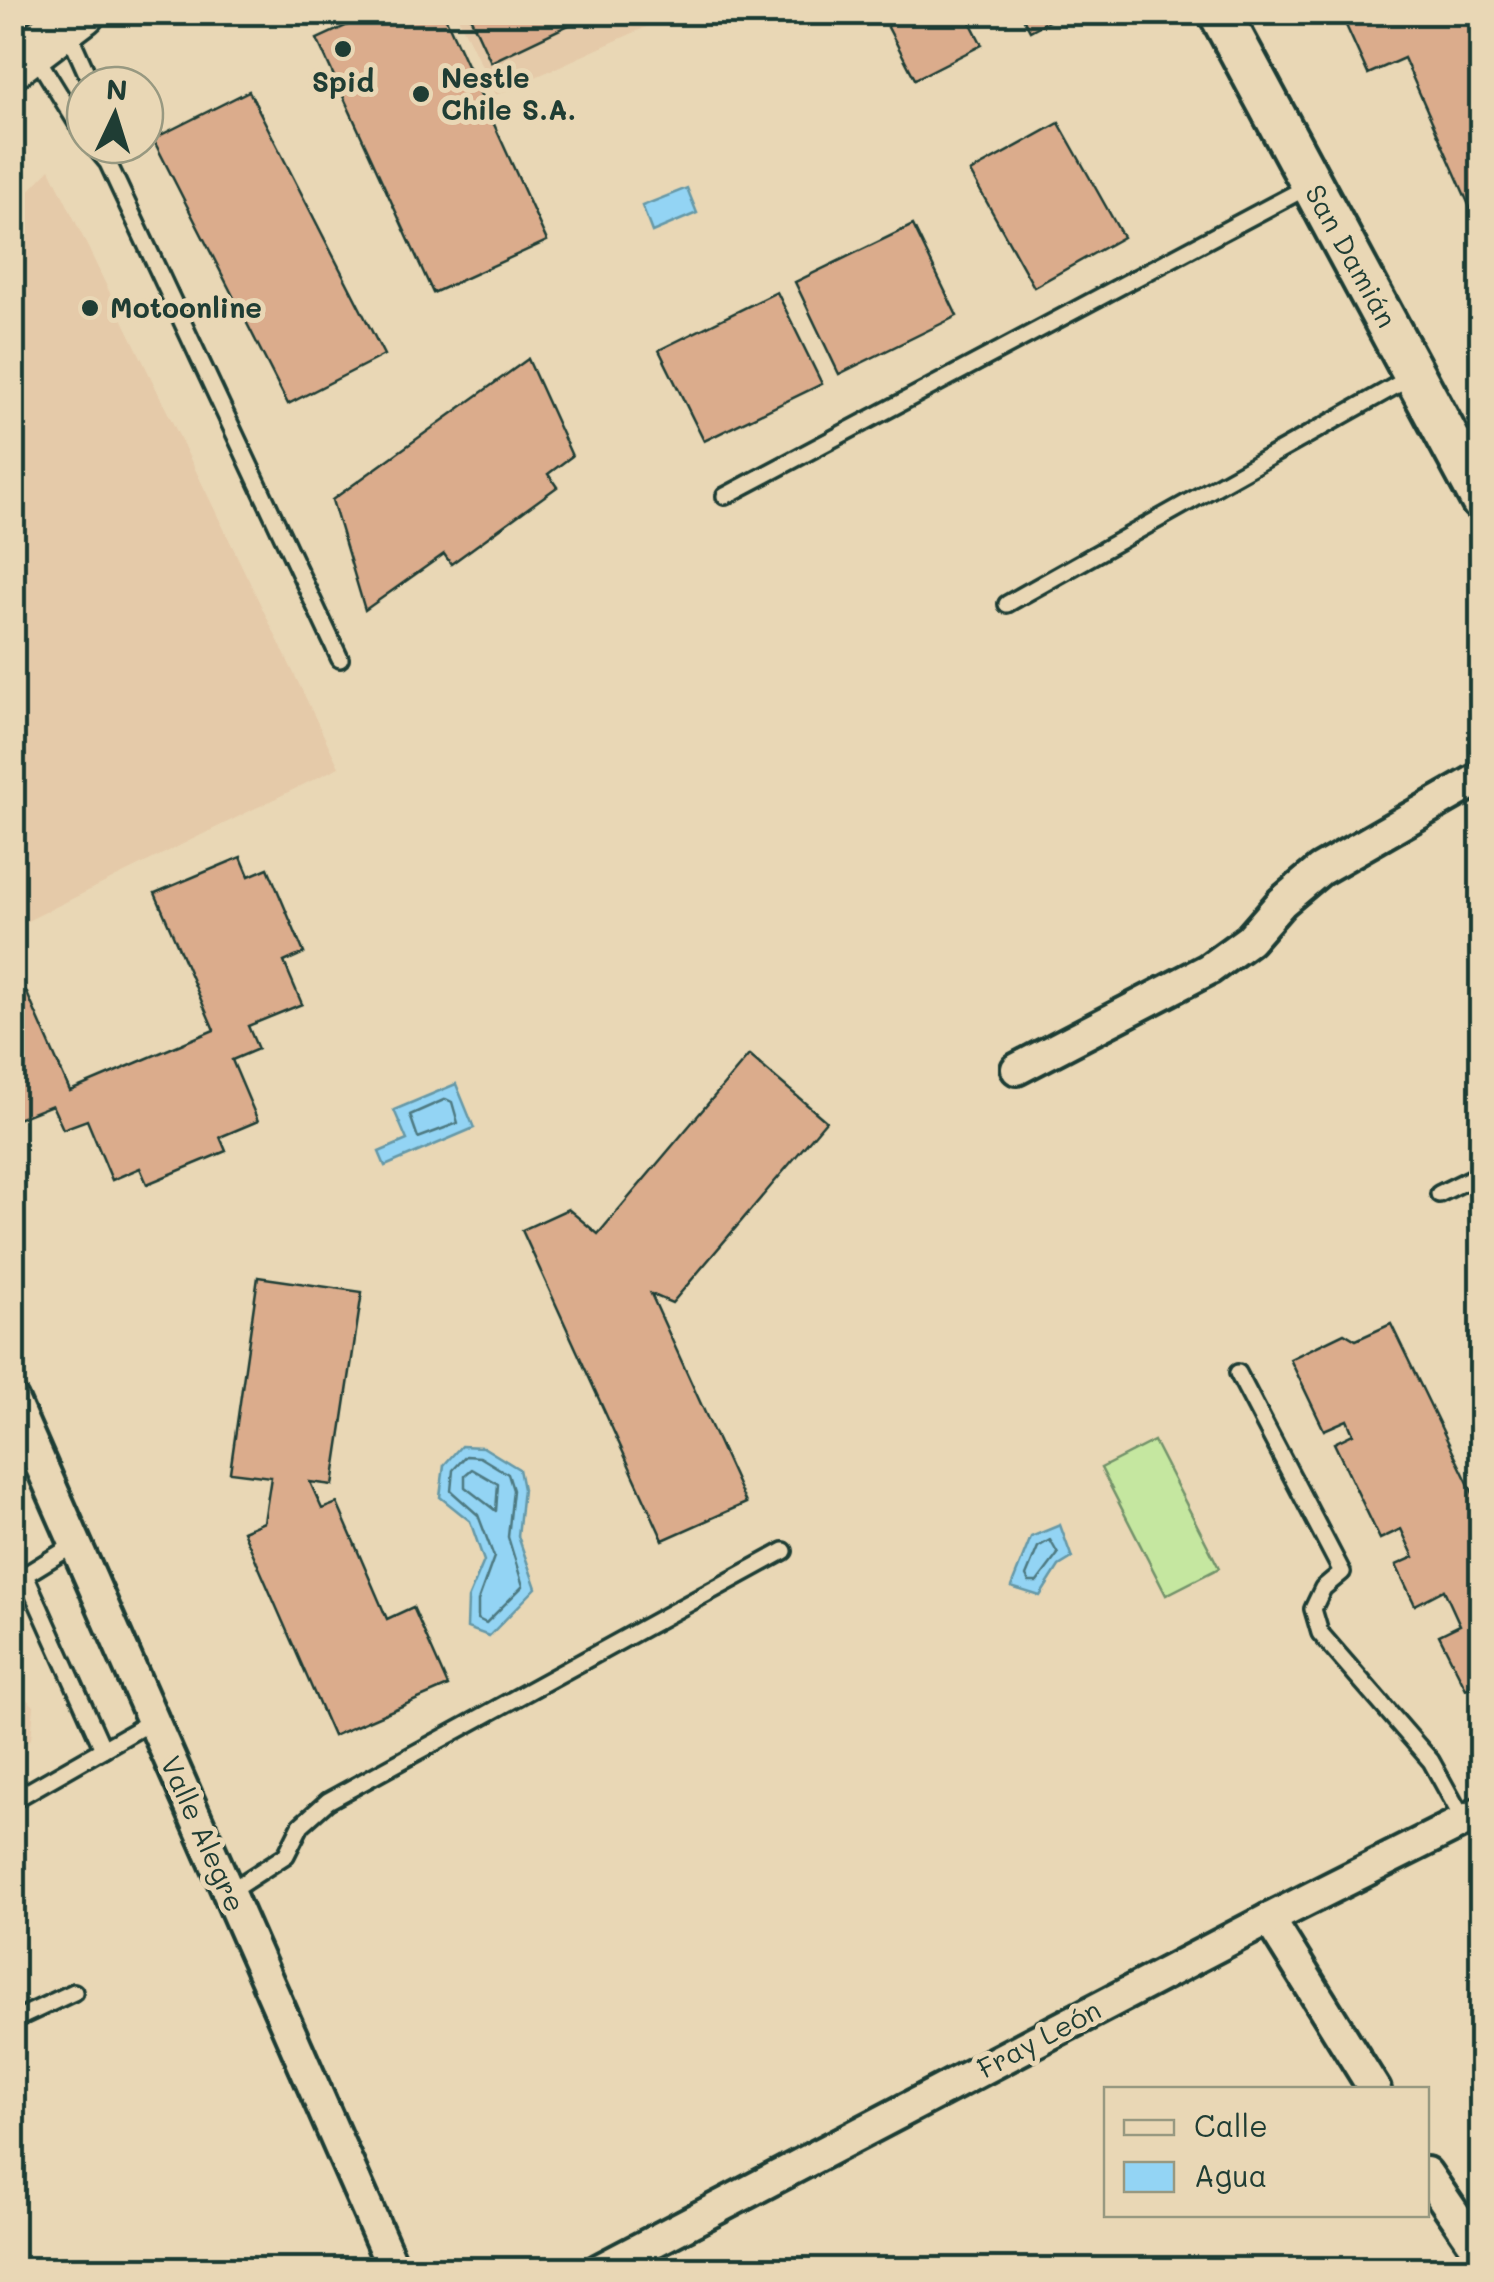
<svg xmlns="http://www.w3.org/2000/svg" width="1494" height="2282" font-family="Mali,sans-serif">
	<rect width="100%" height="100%" fill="#e9d7b5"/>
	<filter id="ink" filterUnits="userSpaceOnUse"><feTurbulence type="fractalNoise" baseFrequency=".01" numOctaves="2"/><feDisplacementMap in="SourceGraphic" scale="20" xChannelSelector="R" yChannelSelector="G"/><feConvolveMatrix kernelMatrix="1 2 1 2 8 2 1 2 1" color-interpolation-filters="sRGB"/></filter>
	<g filter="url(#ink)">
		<g fill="#e5caa9">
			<path d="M 456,13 L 650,13 L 655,23 L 496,95 Z"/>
			<path d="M 50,169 L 339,767 L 13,928 L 13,207 Z"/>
			<path d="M 23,1696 L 34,1706 L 31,1739 L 13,1749 L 13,1704 Z"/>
		</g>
		<path fill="#c5e7a0" stroke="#72926a" stroke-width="2.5" d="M 1154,1441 L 1219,1568 L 1166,1595 L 1101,1468 Z"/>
		<g fill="#93d4f4" stroke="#6598a7" stroke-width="2.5">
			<path d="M 687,188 L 697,213 L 652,232 L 642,206 Z"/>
			<path d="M 456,1084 L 474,1128 L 385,1166 L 379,1152 L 407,1140 L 394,1110 Z"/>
			<path d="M 461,1446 L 483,1447 L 519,1469 L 523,1489 L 518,1536 L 536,1588 L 489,1636 L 467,1628 L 468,1599 L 484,1561 L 470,1521 L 440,1497 L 444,1465 Z"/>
			<path d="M 1060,1525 L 1072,1558 L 1059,1566 L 1040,1596 L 1011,1587 L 1031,1537 Z"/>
		</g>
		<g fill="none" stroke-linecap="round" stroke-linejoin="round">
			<g stroke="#4d7981" stroke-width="2.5">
				<path d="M 446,1099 L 452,1102 L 458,1123 L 418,1138 L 410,1115 Z"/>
				<path d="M 466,1456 L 480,1457 L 508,1474 L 513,1490 L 508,1537 L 523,1586 L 486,1623 L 478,1619 L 478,1601 L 494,1557 L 478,1515 L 451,1491 L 453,1470 Z"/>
				<path d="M 472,1469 L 498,1484 L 496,1511 L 465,1487 L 465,1475 Z"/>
				<path d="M 1050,1540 L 1058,1554 L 1037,1582 L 1029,1582 L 1026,1576 L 1038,1547 Z"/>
			</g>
		</g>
		<g fill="#dbac8c" stroke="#1f3d34" stroke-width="2.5">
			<path d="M 376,12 L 443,12 L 547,241 L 433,293 L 317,39 Z"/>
			<path d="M 468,12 L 596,12 L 491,62 Z"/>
			<path d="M 880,12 L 965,12 L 982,45 L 915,79 Z"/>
			<path d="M 1020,12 L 1065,12 L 1030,31 Z"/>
			<path d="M 1340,12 L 1482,12 L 1482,208 L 1472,212 L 1404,58 L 1368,74 Z"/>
			<path d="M 249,91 L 384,355 L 288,404 L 153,139 Z"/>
			<path d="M 1059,123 L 1123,237 L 1034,287 L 970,172 Z"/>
			<path d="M 913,225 L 957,316 L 839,374 L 795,282 Z"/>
			<path d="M 777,292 L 822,384 L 704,441 L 659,350 Z"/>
			<path d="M 528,359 L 572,456 L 548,474 L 557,487 L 451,564 L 444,554 L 365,610 L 332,500 Z"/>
			<path d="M 241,857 L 249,876 L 268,868 L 304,953 L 284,962 L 302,1004 L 248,1026 L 258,1049 L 232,1060 L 258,1121 L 220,1137 L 226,1151 L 147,1184 L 140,1168 L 112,1180 L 87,1120 L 63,1129 L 52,1105 L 12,1121 L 12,959 L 70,1091 L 214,1030 L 155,893 Z"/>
			<path d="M 749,1055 L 826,1121 L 672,1303 L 651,1294 L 746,1503 L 663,1540 L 522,1230 L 568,1209 L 598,1234 Z"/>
			<path d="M 258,1277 L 362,1292 L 333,1485 L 310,1482 L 322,1509 L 337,1503 L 387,1619 L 413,1607 L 448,1686 L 333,1736 L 243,1531 L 264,1522 L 271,1477 L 230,1472 Z"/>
			<path d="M 1391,1324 L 1482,1512 L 1482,1682 L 1466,1689 L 1439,1635 L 1460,1625 L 1444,1590 L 1415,1605 L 1396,1565 L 1414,1557 L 1401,1529 L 1380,1539 L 1334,1443 L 1353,1434 L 1347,1420 L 1324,1430 L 1290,1359 L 1344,1333 L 1356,1340 Z"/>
		</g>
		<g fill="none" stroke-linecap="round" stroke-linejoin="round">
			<defs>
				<g id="service">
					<path d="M 67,29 L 92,85"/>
					<path d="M 34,53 L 85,136"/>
					<path d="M 93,145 L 108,163 L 340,659"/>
					<path d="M 725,496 L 1309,186"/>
					<path d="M 1007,604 L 1413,376"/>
					<path d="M 1439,1194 L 1482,1173"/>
					<path d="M 1238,1373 L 1342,1572 L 1323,1588 L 1313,1609 L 1320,1633 L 1431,1761 L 1464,1821"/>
					<path d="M 75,1544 L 25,1575 L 103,1749"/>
					<path d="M 12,1801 L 152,1721"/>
					<path d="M 229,1892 L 286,1855 L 301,1825 L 328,1801 L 784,1551"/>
					<path d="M 12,2021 L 74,1992"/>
				</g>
				<g id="minor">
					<path d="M 1017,1069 L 1209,969 L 1249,940 L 1282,902 L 1320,870 L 1482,777"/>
					<path d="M 12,1399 L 394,2270"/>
					<path d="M 1269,1919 L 1375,2090"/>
					<path d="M 1426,2173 L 1482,2255"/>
					<path d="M 599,2270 L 1269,1919 L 1482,1812"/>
				</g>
				<path id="secondary" d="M 1219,12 L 1482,501"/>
				<path id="primary" d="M 12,65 L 82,12"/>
			</defs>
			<use href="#service" stroke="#1f3d34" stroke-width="22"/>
			<use href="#minor" stroke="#1f3d34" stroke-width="38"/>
			<use href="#secondary" stroke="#1f3d34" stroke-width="48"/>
			<use href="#primary" stroke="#1f3d34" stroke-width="52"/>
			<use href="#service" stroke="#e9d7b5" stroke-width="15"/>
			<use href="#minor" stroke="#e9d7b5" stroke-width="30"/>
			<use href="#secondary" stroke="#e9d7b5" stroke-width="40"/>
			<use href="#primary" stroke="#e9d7b5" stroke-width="45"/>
		</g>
	</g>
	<g fill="#1f3d34" stroke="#e9d7b5" stroke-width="4">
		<circle cx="343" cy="49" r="10"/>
		<circle cx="421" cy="94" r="10"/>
		<circle cx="90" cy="308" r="10"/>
	</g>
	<g text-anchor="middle" stroke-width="10" stroke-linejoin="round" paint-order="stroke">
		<g font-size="28" font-weight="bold" fill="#1f3d34" stroke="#e9d7b5" text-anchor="start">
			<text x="441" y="88">Nestle<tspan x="441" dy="32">Chile S.A.</tspan></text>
			<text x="343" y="92" text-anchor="middle">Spid</text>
			<text x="110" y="318">Motoonline</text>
		</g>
		<g font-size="28" fill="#1f3d34" stroke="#e9d7b5">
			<text transform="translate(1351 256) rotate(61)" y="10">San Damián</text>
			<text transform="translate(203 1834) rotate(66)" y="10">Valle Alegre</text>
			<text transform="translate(1039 2039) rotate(-28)" y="10">Fray León</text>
		</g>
	</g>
	<rect width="1494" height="2282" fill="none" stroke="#e9d7b5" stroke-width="50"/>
	<rect x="25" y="25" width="1444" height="2232" fill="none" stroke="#1f3d34" stroke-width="4" filter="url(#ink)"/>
	<rect x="1104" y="2087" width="325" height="130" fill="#e9d7b5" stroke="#989981" stroke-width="2.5"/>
	<rect x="1124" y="2120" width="50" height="15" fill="#e9d7b5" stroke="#989981" stroke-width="2.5"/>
	<text x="1194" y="2137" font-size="30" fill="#1f3d34">Calle</text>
	<rect x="1124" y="2162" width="50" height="30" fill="#93d4f4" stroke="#989981" stroke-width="2.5"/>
	<text x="1194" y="2187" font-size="30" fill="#1f3d34">Agua</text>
	<g transform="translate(115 115) rotate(4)"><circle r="48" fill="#e9d7b5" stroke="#989981" stroke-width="2.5"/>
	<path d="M0-8L18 38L0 25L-18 38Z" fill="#1f3d34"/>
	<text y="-15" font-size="28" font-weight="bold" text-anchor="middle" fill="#1f3d34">N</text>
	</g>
</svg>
